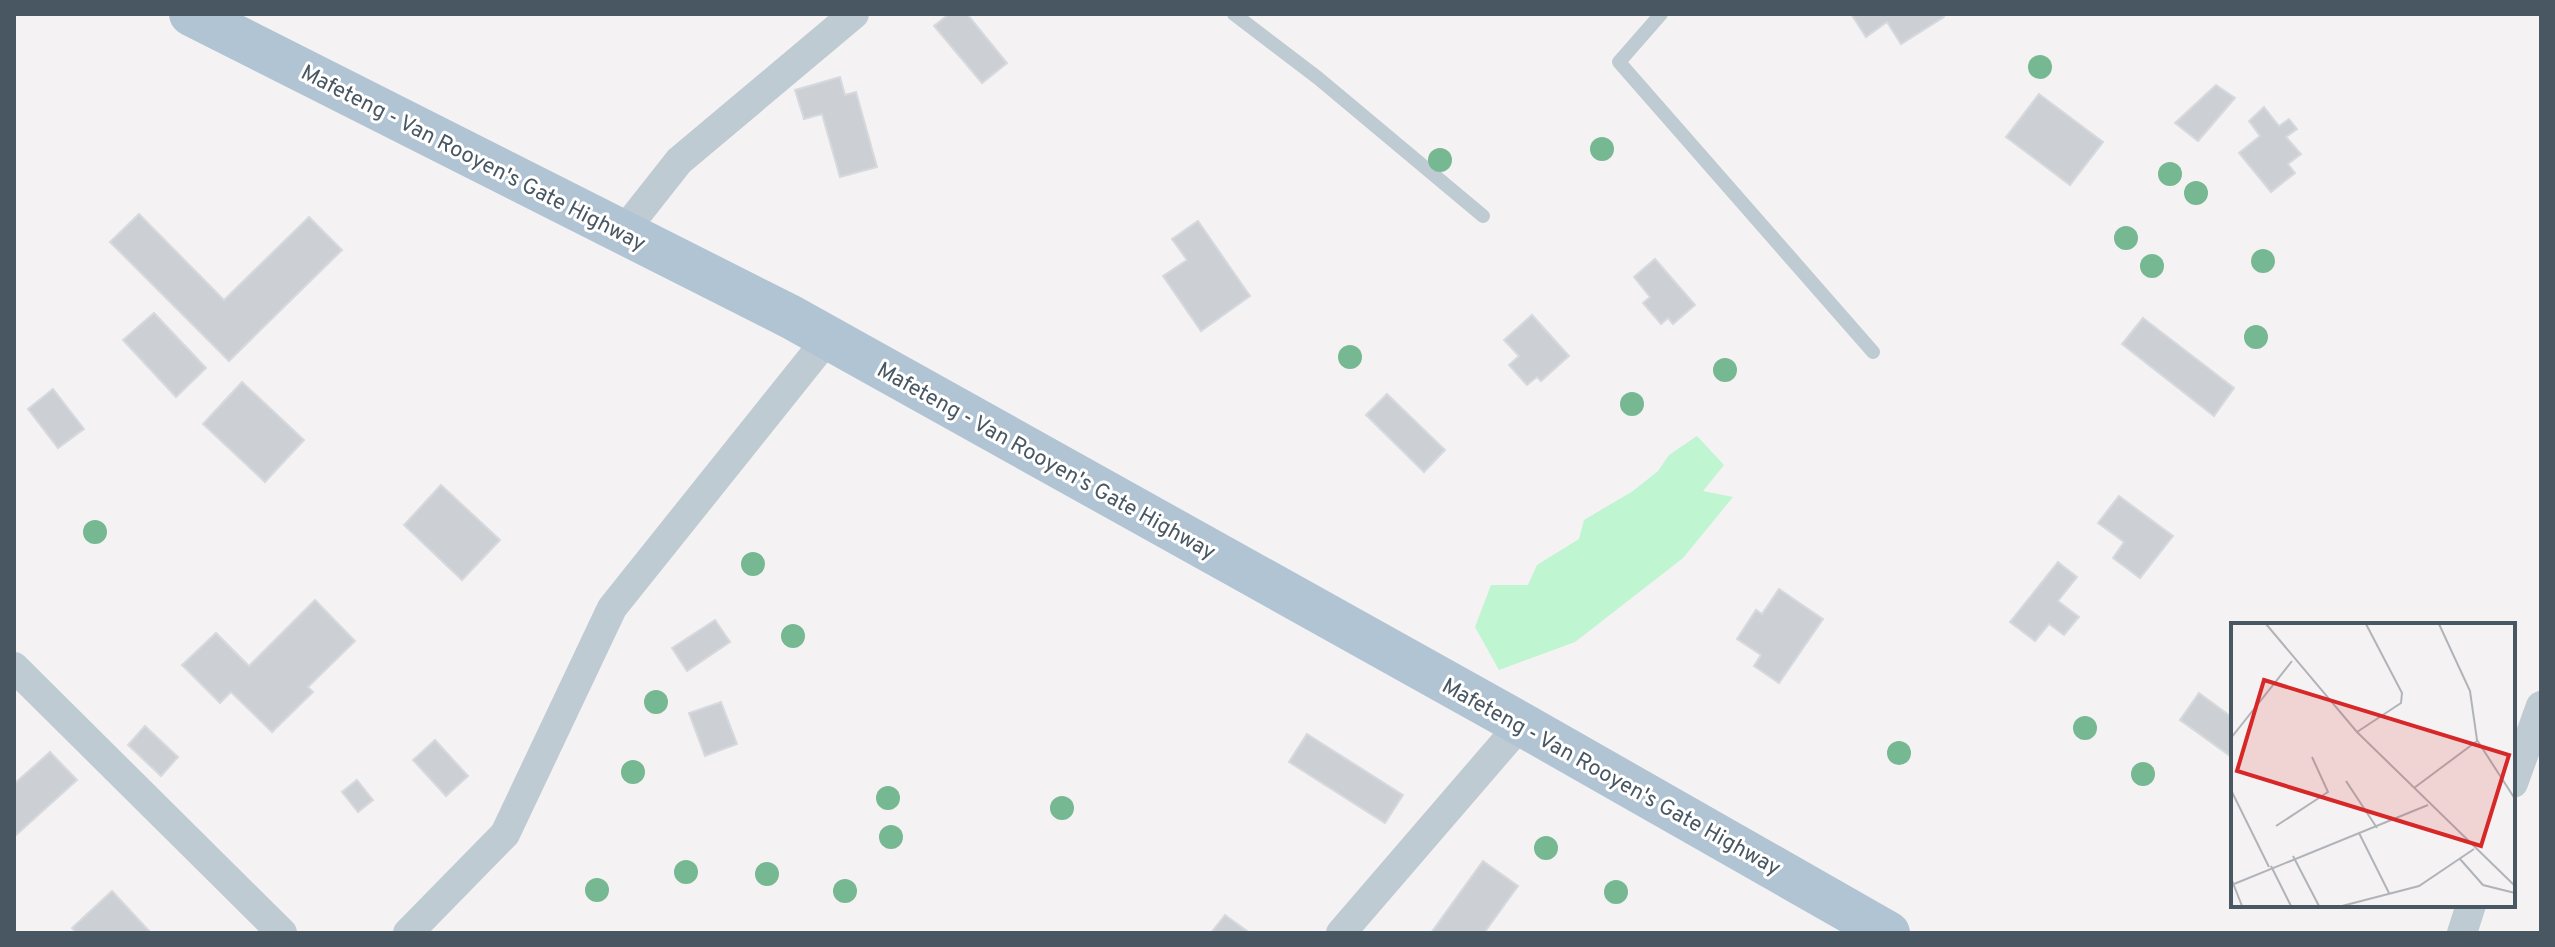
<svg xmlns="http://www.w3.org/2000/svg" width="2555" height="947" font-family="Overpass,sans-serif">
	<rect width="100%" height="100%" fill="#f5f2f3"/>
	<path fill="#bff5d0" d="M 1697,436 L 1724,465 L 1703,491 L 1733,497 L 1683,558 L 1575,642 L 1499,670 L 1475,627 L 1491,585 L 1528,585 L 1537,565 L 1579,539 L 1584,520 L 1633,491 L 1658,471 L 1669,455 Z"/>
	<g fill="#ccd0d5" stroke="#d6d9de" stroke-width="2">
		<path d="M 949,14 L 967,14 L 1007,63 L 982,83 L 934,26 Z"/>
		<path d="M 1851,14 L 1942,14 L 1944,17 L 1901,44 L 1887,22 L 1866,37 Z"/>
		<path d="M 840,77 L 845,95 L 856,92 L 877,167 L 840,177 L 822,114 L 804,119 L 795,90 Z"/>
		<path d="M 2216,85 L 2235,98 L 2198,141 L 2175,123 Z"/>
		<path d="M 2039,94 L 2103,142 L 2070,185 L 2006,137 Z"/>
		<path d="M 2264,107 L 2279,126 L 2289,119 L 2297,129 L 2286,137 L 2301,154 L 2288,164 L 2295,173 L 2271,192 L 2239,153 L 2260,136 L 2249,121 Z"/>
		<path d="M 139,214 L 224,300 L 309,217 L 342,250 L 229,361 L 110,242 Z"/>
		<path d="M 1198,221 L 1250,296 L 1201,331 L 1163,276 L 1187,260 L 1172,239 Z"/>
		<path d="M 1655,259 L 1695,305 L 1673,324 L 1668,318 L 1661,324 L 1643,303 L 1650,297 L 1634,277 Z"/>
		<path d="M 154,313 L 206,368 L 176,397 L 123,340 Z"/>
		<path d="M 1532,315 L 1569,356 L 1541,381 L 1537,377 L 1527,385 L 1509,365 L 1519,356 L 1504,340 Z"/>
		<path d="M 2143,318 L 2234,388 L 2214,416 L 2122,344 Z"/>
		<path d="M 242,382 L 304,440 L 265,482 L 203,424 Z"/>
		<path d="M 53,389 L 84,429 L 58,448 L 28,409 Z"/>
		<path d="M 1387,394 L 1445,450 L 1424,472 L 1366,415 Z"/>
		<path d="M 441,485 L 500,540 L 462,580 L 404,525 Z"/>
		<path d="M 2119,496 L 2173,536 L 2140,578 L 2113,558 L 2124,542 L 2098,523 Z"/>
		<path d="M 2058,562 L 2077,577 L 2058,601 L 2079,617 L 2064,635 L 2049,624 L 2035,641 L 2010,622 Z"/>
		<path d="M 1779,589 L 1823,619 L 1779,683 L 1754,666 L 1761,655 L 1737,639 L 1756,610 L 1762,614 Z"/>
		<path d="M 315,600 L 355,641 L 308,687 L 313,692 L 272,732 L 231,692 L 220,703 L 182,665 L 216,633 L 249,666 Z"/>
		<path d="M 715,620 L 730,642 L 687,671 L 672,648 Z"/>
		<path d="M 2199,693 L 2233,718 L 2233,758 L 2180,720 Z"/>
		<path d="M 721,702 L 737,744 L 705,756 L 689,713 Z"/>
		<path d="M 145,726 L 178,757 L 161,776 L 128,745 Z"/>
		<path d="M 1307,734 L 1403,795 L 1385,823 L 1289,762 Z"/>
		<path d="M 435,740 L 468,776 L 446,796 L 413,760 Z"/>
		<path d="M 50,752 L 77,780 L 15,836 L 14,784 Z"/>
		<path d="M 357,780 L 373,800 L 358,812 L 342,792 Z"/>
		<path d="M 1483,861 L 1518,886 L 1484,933 L 1431,933 Z"/>
		<path d="M 112,891 L 151,933 L 77,933 L 72,928 Z"/>
		<path d="M 1225,915 L 1250,933 L 1211,933 Z"/>
	</g>
	<g fill="none" stroke-linecap="round" stroke-linejoin="round">
		<g stroke="#bfcbd3" stroke-width="14">
			<path d="M 1234,14 L 1318,78 L 1483,216"/>
			<path d="M 1661,14 L 1619,62 L 1873,352"/>
		</g>
		<g stroke="#bfcbd3" stroke-width="30">
			<path d="M 623,232 L 679,161 L 854,14"/>
			<path d="M 14,667 L 282,933"/>
			<path d="M 2513,783 L 2541,706"/>
			<path d="M 408,933 L 505,834 L 612,608 L 828,338"/>
			<path d="M 1341,933 L 1521,724"/>
			<path d="M 2462,933 L 2471,905"/>
		</g>
		<path stroke="#b0c4d3" stroke-width="44" d="M 191,14 L 791,317 L 1521,724 L 1888,933"/>
	</g>
	<g fill="#76b892">
		<circle cx="2040" cy="67" r="12"/>
		<circle cx="1602" cy="149" r="12"/>
		<circle cx="1440" cy="160" r="12"/>
		<circle cx="2170" cy="174" r="12"/>
		<circle cx="2196" cy="193" r="12"/>
		<circle cx="2126" cy="238" r="12"/>
		<circle cx="2263" cy="261" r="12"/>
		<circle cx="2152" cy="266" r="12"/>
		<circle cx="2256" cy="337" r="12"/>
		<circle cx="1350" cy="357" r="12"/>
		<circle cx="1725" cy="370" r="12"/>
		<circle cx="1632" cy="404" r="12"/>
		<circle cx="95" cy="532" r="12"/>
		<circle cx="753" cy="564" r="12"/>
		<circle cx="793" cy="636" r="12"/>
		<circle cx="656" cy="702" r="12"/>
		<circle cx="2085" cy="728" r="12"/>
		<circle cx="1899" cy="753" r="12"/>
		<circle cx="633" cy="772" r="12"/>
		<circle cx="2143" cy="774" r="12"/>
		<circle cx="888" cy="798" r="12"/>
		<circle cx="1062" cy="808" r="12"/>
		<circle cx="891" cy="837" r="12"/>
		<circle cx="1546" cy="848" r="12"/>
		<circle cx="686" cy="872" r="12"/>
		<circle cx="767" cy="874" r="12"/>
		<circle cx="597" cy="890" r="12"/>
		<circle cx="845" cy="891" r="12"/>
		<circle cx="1616" cy="892" r="12"/>
	</g>
	<g text-anchor="middle" stroke-width="6" stroke-linejoin="round" paint-order="stroke">
		<g font-size="22" fill="#485762" stroke="#fff">
			<text transform="translate(474 157) rotate(27)" y="8">Mafeteng - Van Rooyen's Gate Highway</text>
			<text transform="translate(1047 460) rotate(29)" y="8">Mafeteng - Van Rooyen's Gate Highway</text>
			<text transform="translate(1612 776) rotate(29)" y="8">Mafeteng - Van Rooyen's Gate Highway</text>
		</g>
	</g>
	<g transform="translate(2231 623)">
		<rect width="284" height="284" fill="#f5f2f3"/>
		<path fill="none" stroke="#b0b4b9" stroke-width="2" d="M 35,1 L 126,109 L 284,263M 208,1 L 239,68 L 246,117 L 284,176M 126,109 L 170,80 L 171,70 L 135,1M 0,115 L 61,38M 115,158 L 146,205M 183,165 L 246,118M 0,167 L 38,244M 45,203 L 97,169 L 81,134M 128,210 L 158,270M 62,233 L 88,283M 229,236 L 252,262 L 284,270M 40,243 L 60,283M 0,255 L 11,283M 3,261 L 197,182M 111,283 L 188,263 L 243,226"/>
		<path fill="#d62828" fill-opacity="0.15" stroke="#d62828" stroke-width="4" d="M 33,57 L 278,132 L 250,223 L 6,148 Z"/>
		<rect width="284" height="284" fill="none" stroke="#485762" stroke-width="4"/>
	</g>
	<rect width="2555" height="947" fill="none" stroke="#485762" stroke-width="32"/>
</svg>
